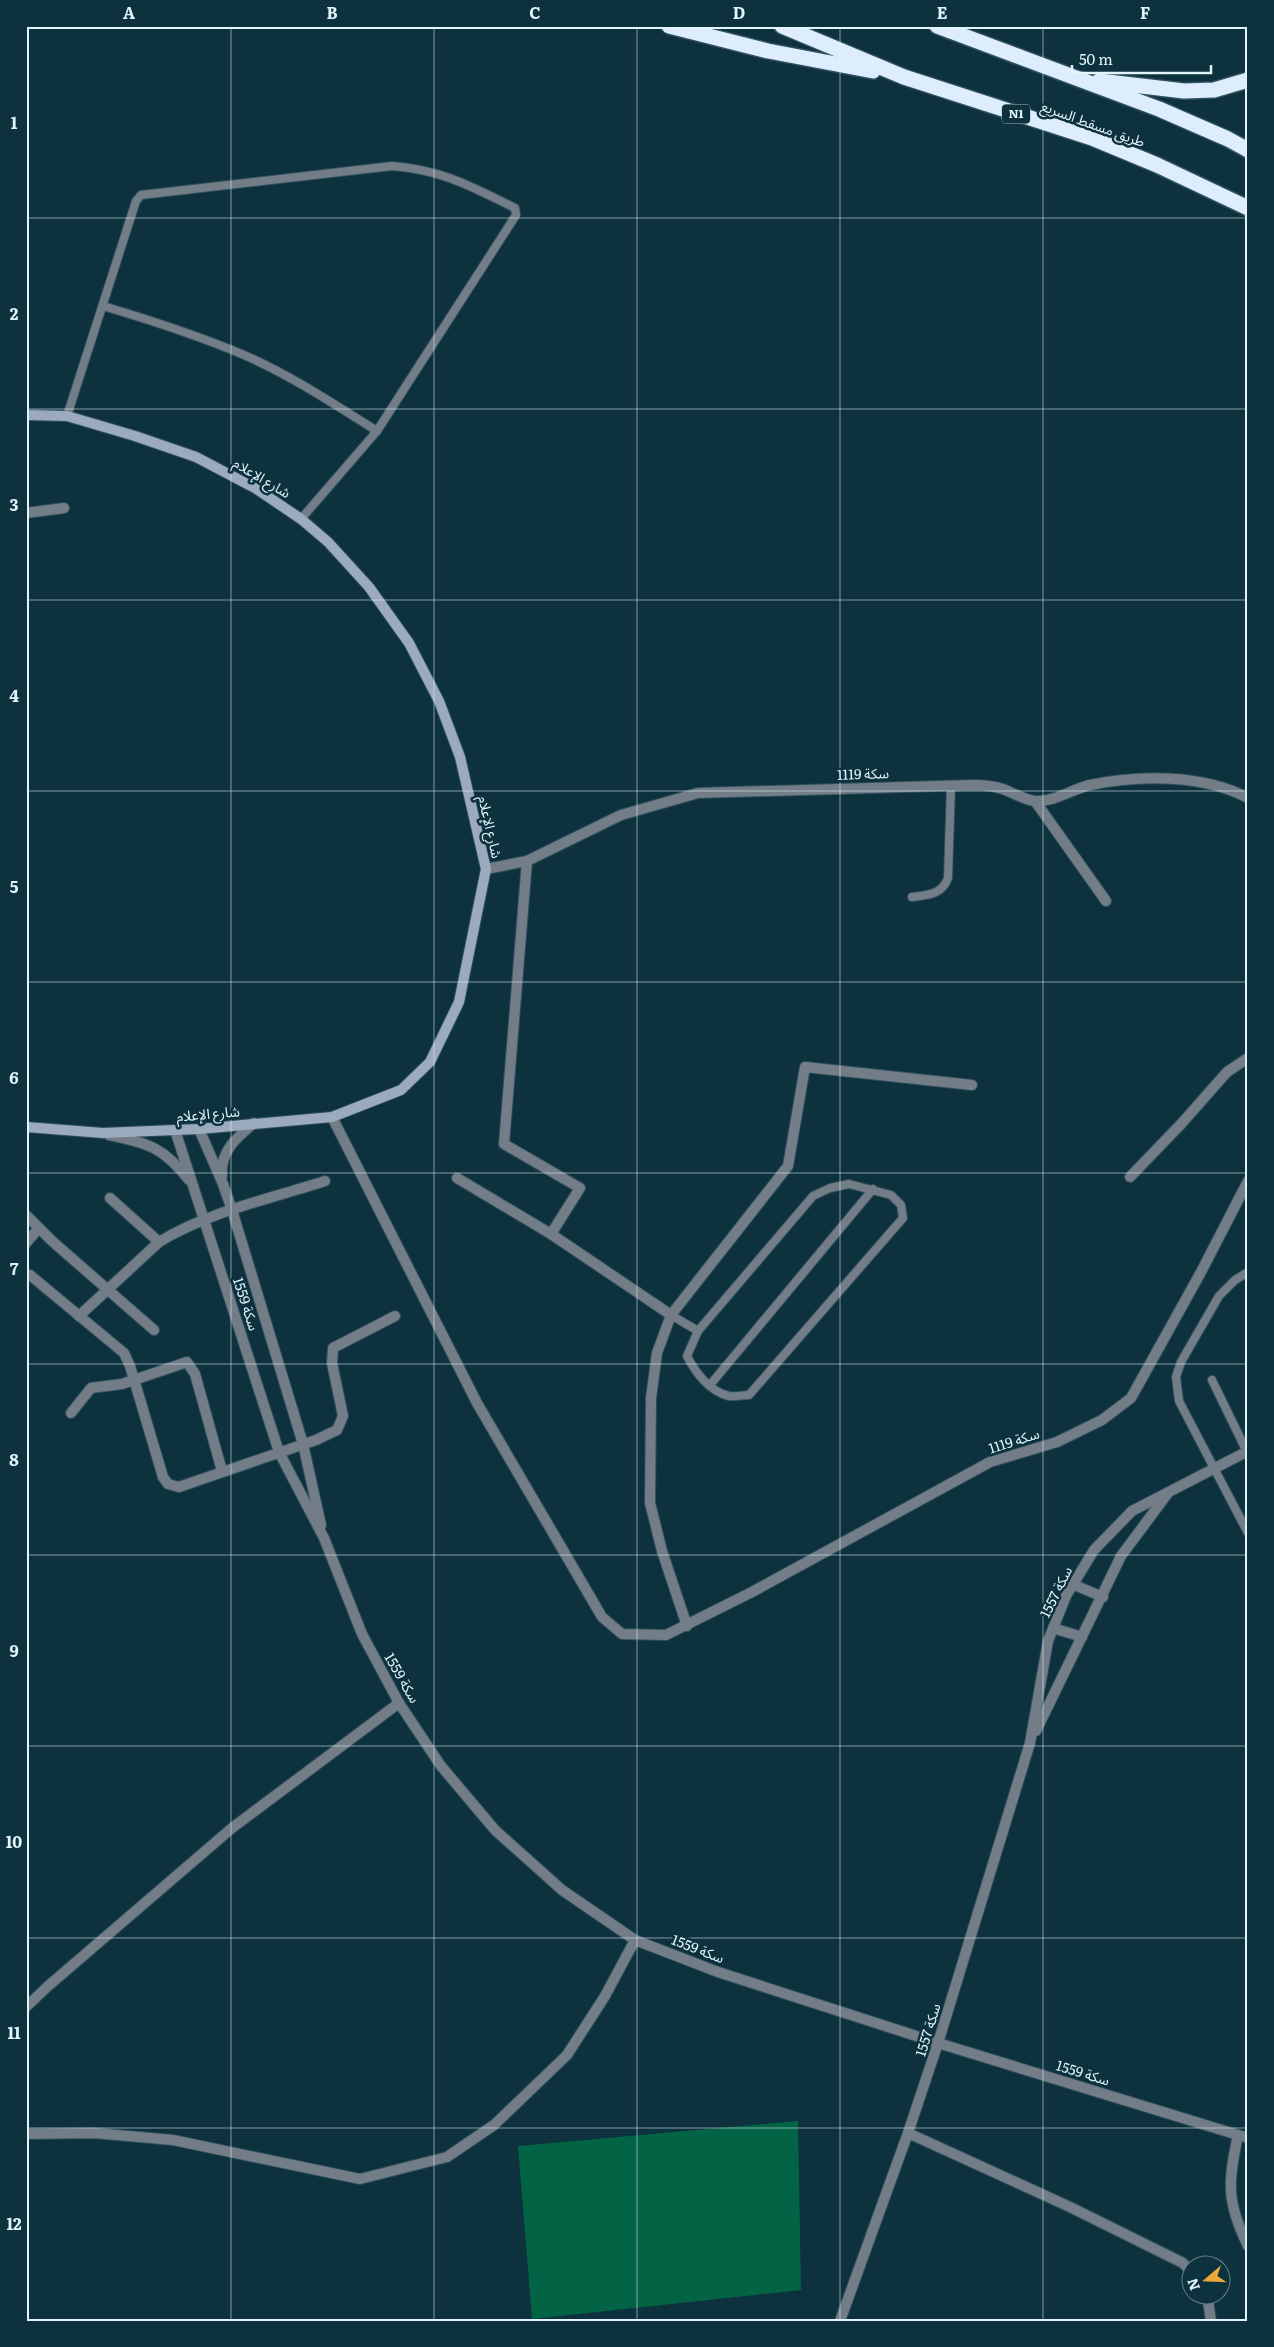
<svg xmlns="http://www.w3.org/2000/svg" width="1274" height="2347" font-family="Literata,'Noto Sans Arabic',serif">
	<rect width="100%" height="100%" fill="#0d313d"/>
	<path fill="#036345" d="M 798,2121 L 801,2290 L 532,2319 L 518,2146 Z"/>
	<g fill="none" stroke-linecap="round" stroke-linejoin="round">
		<defs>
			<g id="service">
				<path d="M 103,306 C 150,320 197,335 244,355 C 290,375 334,404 377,431"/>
				<path d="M 67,416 L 136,201 L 141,195 L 392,166 C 443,170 470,186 515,208 L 516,215 L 377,431 L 301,519"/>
				<path d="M 912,897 C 927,895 942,895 948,878 L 951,785"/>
				<path d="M 849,1184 L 891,1195 L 901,1205 L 903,1218 L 749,1395 C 743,1395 734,1397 729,1396 C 710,1392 695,1372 687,1356 L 698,1331 L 813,1196 L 830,1188 Z"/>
				<path d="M 1248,1272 L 1235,1280 L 1219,1296 L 1181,1362 L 1176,1377 L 1179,1401 L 1248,1533"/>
				<path d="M 671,1315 L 698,1331"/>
				<path d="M 1212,1380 L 1248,1454"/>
				<path d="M 710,1385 L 873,1189"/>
			</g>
			<g id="minor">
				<path d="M 26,513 L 64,508"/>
				<path d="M 1035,801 L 1106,901"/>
				<path d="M 527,861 L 504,1144 L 580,1188 L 551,1234 L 671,1315 L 657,1353 L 651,1398 L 650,1503 L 662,1551 L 687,1626"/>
				<path d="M 486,869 L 527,861 L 621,815 L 698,793 L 973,785 C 983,785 993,786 1003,789 C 1013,793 1025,800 1035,801 C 1055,802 1072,789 1090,785 C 1139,775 1203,774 1248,798"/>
				<path d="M 332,1117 L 477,1403 L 602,1617 L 622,1634 L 666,1635 L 752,1592 L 990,1462 L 1057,1442 L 1102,1420 L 1131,1398 L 1201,1272 L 1248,1181"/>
				<path d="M 199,1129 L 223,1184 L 232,1210 L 303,1444 L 321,1525"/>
				<path d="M 175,1130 L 279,1452 L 324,1538 L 362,1634 L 399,1703 L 441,1766 L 495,1830 L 562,1890 L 635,1940 L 718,1972 L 938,2043 L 1248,2138"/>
				<path d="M 109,1135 C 149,1143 164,1148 189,1180"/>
				<path d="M 222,1176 C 220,1151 237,1137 254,1123"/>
				<path d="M 1130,1177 L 1182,1123 L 1227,1072 L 1248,1058"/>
				<path d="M 457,1178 L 551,1234"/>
				<path d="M 110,1198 L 159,1242"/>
				<path d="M 26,1215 L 52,1241 L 154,1330"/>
				<path d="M 26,1243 L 39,1228"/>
				<path d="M 30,1275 L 124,1353 L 130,1366 L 163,1477 L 168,1484 L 179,1487 L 316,1440 L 337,1430 L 343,1416 L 332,1363 L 333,1348 L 395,1316"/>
				<path d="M 671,1315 L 788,1166 L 805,1067 L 972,1085"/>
				<path d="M 79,1316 L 159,1242 C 208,1212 269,1199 325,1181"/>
				<path d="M 71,1413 L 91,1388 L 122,1384 L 187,1362 L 195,1374 L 222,1471"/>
				<path d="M 1072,1584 L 1103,1597"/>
				<path d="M 1053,1628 L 1082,1637"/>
				<path d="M 1036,1731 L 1121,1556 L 1168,1493"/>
				<path d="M 26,2007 L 47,1987 L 232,1828 L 399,1703"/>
				<path d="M 908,2133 L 1070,2207 L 1183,2263 L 1192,2273"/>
				<path d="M 26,2134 L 94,2133 L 173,2140 L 360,2179 L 447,2157 L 494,2125 L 567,2055 L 605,1996 L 635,1940"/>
				<path d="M 1238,2135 C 1228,2182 1226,2201 1248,2246"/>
				<path d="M 1207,2294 L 1211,2321"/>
				<path d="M 840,2321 L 908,2133 L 938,2043 L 1030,1743 L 1048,1641 L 1066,1596 L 1094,1550 L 1132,1511 L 1248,1451"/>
			</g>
			<path id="secondary" d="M 26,415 L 67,416 L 135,436 L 196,457 L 255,488 L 301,519 L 328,542 L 369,587 L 409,643 L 439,701 L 460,757 L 486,869 L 459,1002 L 430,1062 L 401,1090 L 332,1117 L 199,1129 L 103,1133 L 26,1127"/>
			<g id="motorway">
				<path d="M 669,26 L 768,51 L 873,71"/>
				<path d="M 782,26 L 904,77 L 1092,138 L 1157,165 L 1248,208"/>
				<path d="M 937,26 L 1159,109 L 1228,139 L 1248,150"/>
				<path d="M 1099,81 L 1184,91 L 1214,90 L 1248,80"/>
			</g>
		</defs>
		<use href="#service" stroke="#2f505c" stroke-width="10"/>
		<use href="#minor" stroke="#2f505c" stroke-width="12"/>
		<use href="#secondary" stroke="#2f505c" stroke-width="12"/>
		<use href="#motorway" stroke="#2f505c" stroke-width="18"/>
		<use href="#service" stroke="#737d88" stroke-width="8"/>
		<use href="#minor" stroke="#737d88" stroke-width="10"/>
		<use href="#secondary" stroke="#9baabc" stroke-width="10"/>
		<use href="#motorway" stroke="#deedfe" stroke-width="15"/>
	</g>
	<path fill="none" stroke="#e1f4fc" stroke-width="1" stroke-opacity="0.55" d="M 231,26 L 231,2321M 434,26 L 434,2321M 637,26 L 637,2321M 840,26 L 840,2321M 1043,26 L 1043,2321M 26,218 L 1248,218M 26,409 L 1248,409M 26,600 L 1248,600M 26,791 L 1248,791M 26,982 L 1248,982M 26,1173 L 1248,1173M 26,1364 L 1248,1364M 26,1555 L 1248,1555M 26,1746 L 1248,1746M 26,1938 L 1248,1938M 26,2128 L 1248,2128"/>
	<g text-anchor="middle" stroke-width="5" stroke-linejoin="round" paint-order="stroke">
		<rect fill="#0d313d" stroke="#a1bac3" stroke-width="1" x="1002" y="104.5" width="28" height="19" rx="4"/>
		<g font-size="12" font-weight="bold" fill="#e1f4fc">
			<text x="1016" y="118">N1</text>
		</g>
		<g font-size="14" fill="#e1f4fc" stroke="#0d313d">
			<text transform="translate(1093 124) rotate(20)" y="5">طريق مسقط السريع</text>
			<text transform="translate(262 478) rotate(31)" y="5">شارع الإعلام</text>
			<text transform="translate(863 774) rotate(-2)" y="5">سكة 1119</text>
			<text transform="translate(490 827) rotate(77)" y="5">شارع الإعلام</text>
			<text transform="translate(208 1114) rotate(-5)" y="5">شارع الإعلام</text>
			<text transform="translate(246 1304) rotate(72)" y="5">سكة 1559</text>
			<text transform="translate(1014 1441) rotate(-18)" y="5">سكة 1119</text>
			<text transform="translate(1056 1592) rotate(-64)" y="5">سكة 1557</text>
			<text transform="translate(402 1678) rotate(60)" y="5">سكة 1559</text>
			<text transform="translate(698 1949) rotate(21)" y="5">سكة 1559</text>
			<text transform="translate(928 2030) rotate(-73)" y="5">سكة 1557</text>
			<text transform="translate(1083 2073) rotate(17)" y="5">سكة 1559</text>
		</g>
	</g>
	<rect width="1274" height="2347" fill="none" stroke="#0d313d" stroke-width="55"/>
	<g transform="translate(1206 2280) rotate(251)"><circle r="24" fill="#0d313d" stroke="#627f89"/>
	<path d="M0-4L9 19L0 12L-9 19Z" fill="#eca93a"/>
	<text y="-8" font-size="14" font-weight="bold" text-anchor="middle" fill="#e1f4fc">N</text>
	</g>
	<path d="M1072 65v8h139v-8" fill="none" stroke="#e1f4fc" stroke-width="2.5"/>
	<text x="1079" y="65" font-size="15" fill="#e1f4fc" stroke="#0d313d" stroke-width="4" paint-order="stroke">50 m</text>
	<rect x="28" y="28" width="1218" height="2292" fill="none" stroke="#e1f4fc" stroke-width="2"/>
	<g font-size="16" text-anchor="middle" font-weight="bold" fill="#e1f4fc">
		<text x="129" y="19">A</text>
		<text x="332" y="19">B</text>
		<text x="535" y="19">C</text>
		<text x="739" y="19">D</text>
		<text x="942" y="19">E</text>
		<text x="1145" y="19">F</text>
		<text x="14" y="129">1</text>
		<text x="14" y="320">2</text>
		<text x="14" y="511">3</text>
		<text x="14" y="702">4</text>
		<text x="14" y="893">5</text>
		<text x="14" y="1084">6</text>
		<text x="14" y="1275">7</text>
		<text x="14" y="1466">8</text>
		<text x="14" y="1657">9</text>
		<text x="14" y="1848">10</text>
		<text x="14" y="2039">11</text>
		<text x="14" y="2230">12</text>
	</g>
</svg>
